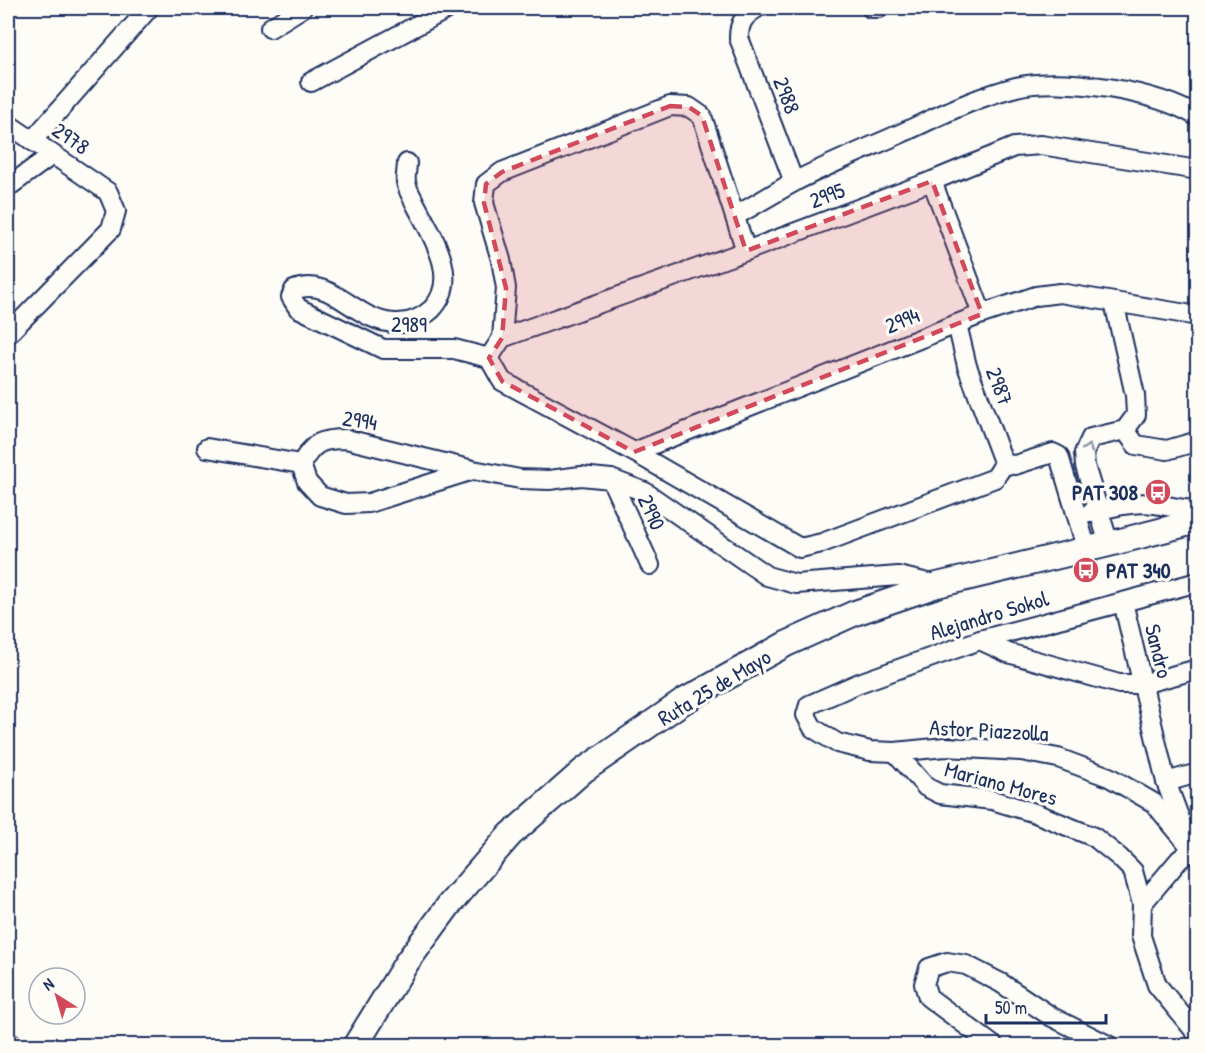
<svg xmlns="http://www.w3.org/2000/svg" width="1205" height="1053" font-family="'Patrick Hand',sans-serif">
	<rect width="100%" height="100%" fill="#fdfcf7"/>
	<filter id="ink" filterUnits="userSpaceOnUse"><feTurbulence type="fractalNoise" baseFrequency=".0167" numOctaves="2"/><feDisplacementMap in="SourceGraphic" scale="12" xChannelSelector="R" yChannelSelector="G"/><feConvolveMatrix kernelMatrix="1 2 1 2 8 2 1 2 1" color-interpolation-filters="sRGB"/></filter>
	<g filter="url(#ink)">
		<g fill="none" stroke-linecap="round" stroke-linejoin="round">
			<path stroke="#76819c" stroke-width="4.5" d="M 8,1031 L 31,1046"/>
			<defs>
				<g id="minor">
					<path d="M 757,8 C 744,16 739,22 739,38 L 794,182"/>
					<path d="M 871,8 L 879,8"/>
					<path d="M 270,28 L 302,8"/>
					<path d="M 311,82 L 449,8"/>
					<path d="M 8,124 L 108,192 L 116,211 L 111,229 L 8,334"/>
					<path d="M 32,141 L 149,8"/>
					<path d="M 407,163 C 407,169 405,176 406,182 C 407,189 412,197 415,203 C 430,233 462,278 432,309 C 422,318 409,324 395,323 C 355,322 332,275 294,290 L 291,297 L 298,308 L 383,349 L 454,349 L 489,358 L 502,381 L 634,452 L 800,548 L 822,543 L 995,478 L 1004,464"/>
					<path d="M 932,181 L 982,314"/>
					<path d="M 8,187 L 52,155"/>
					<path d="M 735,216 C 755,205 774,193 794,182 C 829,164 866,149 902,133 C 939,116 976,97 1016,87 C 1063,76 1157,91 1198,117"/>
					<path d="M 957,324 L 967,366 L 1004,464"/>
					<path d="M 502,338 L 506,288 L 501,260 L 484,203 L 486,184 L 502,172 L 670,106 L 689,107 L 702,116 L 746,251"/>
					<path d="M 489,358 L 502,338 L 746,251 L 932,181 L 1014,147 L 1041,145 L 1198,170"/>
					<path d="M 1125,430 L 1136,445 L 1167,450 L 1198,441"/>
					<path d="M 207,448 L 301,464"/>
					<path d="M 634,452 L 982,314 L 1036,296 L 1060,293 L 1198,316"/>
					<path d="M 1004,464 L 1015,465 L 1053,453 L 1059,456 L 1087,550"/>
					<path d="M 473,470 L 369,503 L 346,504 L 320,496 L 307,482 L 301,464 C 314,442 321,439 346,439 L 473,470 L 520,479 L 549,480 L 581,476 L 611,479 L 645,492 L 767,576 L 796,584 L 898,576 L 937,585"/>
					<path d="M 611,479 L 650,565"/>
					<path d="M 1090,513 C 1111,507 1133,501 1155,504 C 1170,506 1183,510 1198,510"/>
					<path d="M 1109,544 L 1085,466 L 1084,453 L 1091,438 L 1125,430 L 1136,415 L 1135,395 L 1114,302"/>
					<path d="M 1198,582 L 980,640 L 859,683 L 809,705 L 806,715 L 813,728 L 837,743 L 870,751 L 895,752 L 945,747 L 1021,751 L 1058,758 L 1109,777 L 1154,803 L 1198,856"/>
					<path d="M 1123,602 L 1166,782 L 1185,832"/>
					<path d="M 980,640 L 1008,653 L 1119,684 L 1142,684 L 1198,669"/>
					<path d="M 895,752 L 926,787 L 940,794 L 992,800 L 1035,813 L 1094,837 L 1119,857 L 1133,871 L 1142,904 L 1141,936 L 1157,985 L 1198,1035"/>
					<path d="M 1166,782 L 1198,773"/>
					<path d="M 1142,904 L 1179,860 L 1198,845"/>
					<path d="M 994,1046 L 928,997 L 924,984 L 929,968 L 947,962 L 966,965 L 1001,983 L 1052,1017 L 1110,1046"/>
				</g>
				<path id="major" d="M 355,1046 L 407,962 L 449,905 L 510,835 L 584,770 L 684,701 L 786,644 L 855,613 L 937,585 L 1109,544 L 1198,521"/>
			</defs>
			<use href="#minor" stroke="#1b2f5e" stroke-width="22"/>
			<use href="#major" stroke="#1b2f5e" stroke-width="28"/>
			<use href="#minor" stroke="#fdfcf7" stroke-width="18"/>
			<use href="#major" stroke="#fdfcf7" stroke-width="24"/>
		</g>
		<defs><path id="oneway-chevron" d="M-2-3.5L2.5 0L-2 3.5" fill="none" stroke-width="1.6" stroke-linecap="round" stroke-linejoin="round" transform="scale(1.5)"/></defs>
		<use stroke="#8c96aa" href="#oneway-chevron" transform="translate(1088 448) rotate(-72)"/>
	</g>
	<path fill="#d1495b" fill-opacity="0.2" stroke="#d1495b" stroke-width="4.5" stroke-dasharray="12 8" stroke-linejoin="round" d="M 670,106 L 689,107 L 702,116 L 746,251 L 932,181 L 982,314 L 634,452 L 502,381 L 489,358 L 502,338 L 506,288 L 484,203 L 486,184 L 502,172 Z"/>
	<defs>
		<symbol id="bus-disc" viewBox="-11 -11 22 22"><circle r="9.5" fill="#d1495b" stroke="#fdfcf7"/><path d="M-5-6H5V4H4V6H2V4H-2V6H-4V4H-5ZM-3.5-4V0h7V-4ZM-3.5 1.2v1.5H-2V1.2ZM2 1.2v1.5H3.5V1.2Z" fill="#fff"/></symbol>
	</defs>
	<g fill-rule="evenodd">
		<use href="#bus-disc" x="1143" y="477" width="30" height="30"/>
		<use href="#bus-disc" x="1071" y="555" width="30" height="30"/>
	</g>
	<g text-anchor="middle" stroke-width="6" stroke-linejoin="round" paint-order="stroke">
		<g font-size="22" fill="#1b2f5e" stroke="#fdfcf7">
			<text transform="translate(787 95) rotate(69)" y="8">2988</text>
			<text transform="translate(71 138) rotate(34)" y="8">2978</text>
			<text transform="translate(827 195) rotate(-21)" y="8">2995</text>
			<text transform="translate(902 320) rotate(-22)" y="8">2994</text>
			<text transform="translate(409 324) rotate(1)" y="8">2989</text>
			<text transform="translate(1000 386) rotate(69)" y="8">2987</text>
			<text transform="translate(360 420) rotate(9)" y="8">2994</text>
			<text transform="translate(652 512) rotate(66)" y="8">2990</text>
			<text transform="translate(989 615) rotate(-17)" y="8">Alejandro Sokol</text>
			<text transform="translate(1159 651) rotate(76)" y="8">Sandro</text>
			<text transform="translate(714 687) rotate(-31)" y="8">Ruta 25 de Mayo</text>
			<text transform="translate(989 730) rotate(3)" y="8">Astor Piazzolla</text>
			<text transform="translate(1001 783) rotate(15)" y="8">Mariano Mores</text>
		</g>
		<g font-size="22" font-weight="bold" fill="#1b2f5e" stroke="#fdfcf7" text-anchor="end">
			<text x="1138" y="500">PAT 308</text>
			<text x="1106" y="578" text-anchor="start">PAT 340</text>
		</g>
	</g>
	<rect width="1205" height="1053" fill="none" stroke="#fdfcf7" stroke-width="30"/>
	<rect x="15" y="15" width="1175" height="1023" fill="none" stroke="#1b2f5e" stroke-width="2" filter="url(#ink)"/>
	<g transform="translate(57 996) rotate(323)"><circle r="28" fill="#fdfcf7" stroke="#a3aaba" stroke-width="1.5"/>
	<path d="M0-4.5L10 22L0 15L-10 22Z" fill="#d1495b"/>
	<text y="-9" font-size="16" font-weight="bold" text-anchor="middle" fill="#1b2f5e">N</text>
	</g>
	<path d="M986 1014v9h120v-9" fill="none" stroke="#1b2f5e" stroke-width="3"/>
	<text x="995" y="1014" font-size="18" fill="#1b2f5e" stroke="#fdfcf7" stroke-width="4.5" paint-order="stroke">50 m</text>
</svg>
